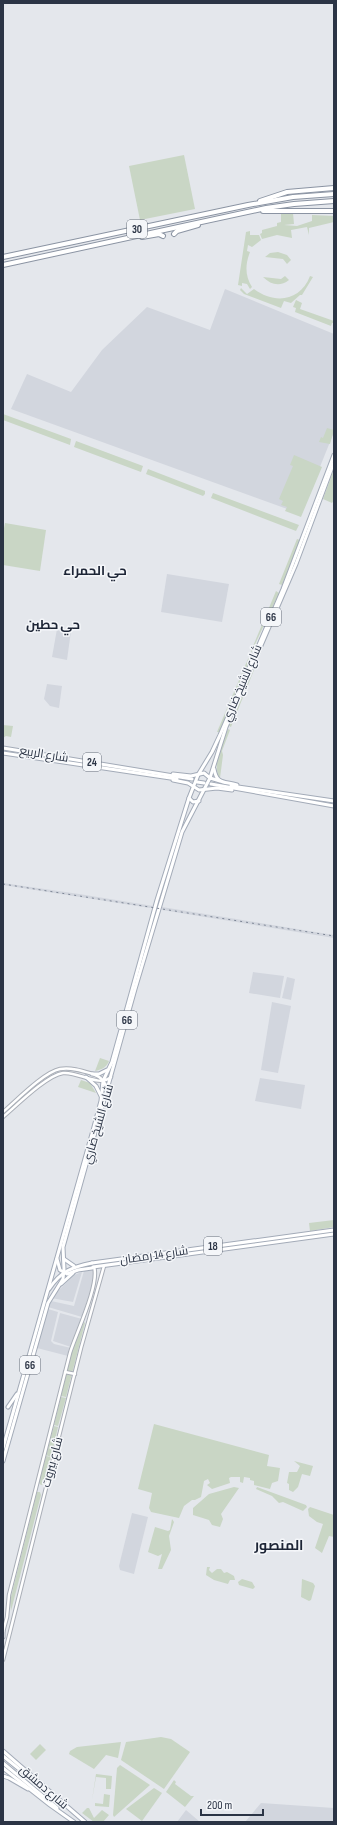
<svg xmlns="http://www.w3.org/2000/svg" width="337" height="1825" font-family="'Sofia Sans Condensed',Cairo,sans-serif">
	<rect width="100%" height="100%" fill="#e4e7ec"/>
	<g fill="#d2d6de">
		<path d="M 225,289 L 334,334 L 334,432 L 301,514 L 11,409 L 27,374 L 71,392 L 102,350 L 147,307 L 210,330 Z"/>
		<path d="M 167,574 L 229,584 L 222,622 L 161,612 Z"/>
		<path d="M 57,629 L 71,631 L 67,660 L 52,657 Z"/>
		<path d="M 47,684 L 62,686 L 59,708 L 50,706 L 44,699 Z"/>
		<path d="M 3,883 L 79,894 L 153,906 L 150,908 L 3,885 Z"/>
		<path d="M 162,907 L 334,935 L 334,938 L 162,910 Z"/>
		<path d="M 253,972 L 284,976 L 280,998 L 249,993 Z"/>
		<path d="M 287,977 L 295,979 L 291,1000 L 282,998 Z"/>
		<path d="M 272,1002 L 291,1006 L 278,1073 L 261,1070 Z"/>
		<path d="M 260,1078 L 305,1085 L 301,1109 L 255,1101 Z"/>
		<path d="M 94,1270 L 95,1276 L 82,1317 L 48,1307 L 51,1301 L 74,1306 L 84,1271 Z"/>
		<path d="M 82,1272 L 73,1302 L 51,1298 L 74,1275 Z"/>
		<path d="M 48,1309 L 58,1312 L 51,1341 L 54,1344 L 71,1348 L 68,1356 L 37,1348 Z"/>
		<path d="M 60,1313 L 82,1319 L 71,1347 L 53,1341 Z"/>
		<path d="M 132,1513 L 148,1517 L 134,1574 L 120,1570 L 119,1566 Z"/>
		<path d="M 261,1803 L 334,1808 L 334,1822 L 245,1822 Z"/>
		<path d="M 186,1810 L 200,1822 L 177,1822 Z"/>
	</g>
	<g fill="#c9d6c5">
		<path d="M 184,155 L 195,209 L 140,220 L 129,166 Z"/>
		<path d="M 293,213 L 294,224 L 284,225 L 297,226 L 312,221 L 312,215 L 334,216 L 334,222 L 309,228 L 309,235 L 307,227 L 291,230 L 292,238 L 277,235 L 262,239 L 260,234 L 262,233 L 262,230 L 277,226 L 277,223 L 281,222 L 281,214 Z"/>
		<path d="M 250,231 L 250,235 L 259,235 L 261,240 L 252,247 L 248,245 L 247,251 L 250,252 C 245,265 245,276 252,287 L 250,289 L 247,284 L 242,283 L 242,286 L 238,285 L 246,232 Z"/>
		<path d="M 278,252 L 287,255 L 291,260 L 287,264 L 283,259 L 265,257 L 270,253 Z"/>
		<path d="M 285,276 L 289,280 C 280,287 271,285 263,277 L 281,279 Z"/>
		<path d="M 310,276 L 313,277 L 302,295 L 300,295 L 291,303 L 284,301 L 281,308 L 244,294 L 240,290 L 241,288 L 247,294 L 254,289 C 274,304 300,302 310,276 Z"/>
		<path d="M 296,300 L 302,303 L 300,309 L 334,321 L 334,323 L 332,323 L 331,326 L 295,312 L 296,308 L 293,307 Z"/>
		<path d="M 3,414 L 71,439 L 70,445 L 3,420 Z"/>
		<path d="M 327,428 L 334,430 L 330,444 L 319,442 L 321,437 L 323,438 Z"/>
		<path d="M 76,441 L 143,466 L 141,472 L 74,447 Z"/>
		<path d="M 294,455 L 322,467 L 301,517 L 285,511 L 287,507 L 281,505 L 283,501 L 279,499 L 293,466 L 290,465 Z"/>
		<path d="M 148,469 L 205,491 L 205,494 L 203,496 L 146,474 Z"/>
		<path d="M 334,469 L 334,500 L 332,503 L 323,499 Z"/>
		<path d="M 213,493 L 299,525 L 296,531 L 211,498 Z"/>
		<path d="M 5,523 L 46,530 L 40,571 L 3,565 L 3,534 Z"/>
		<path d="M 297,539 L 300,540 L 282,585 L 279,584 Z"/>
		<path d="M 276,591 L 279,593 L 251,653 L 251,651 Z"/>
		<path d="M 260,655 L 231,727 L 229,726 Z"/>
		<path d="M 249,658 L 250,660 L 219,732 L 217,732 L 248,659 Z"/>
		<path d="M 3,725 L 13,726 L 11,737 L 6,736 L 3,738 Z"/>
		<path d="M 228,729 L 230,730 L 222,751 L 223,755 L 220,778 C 211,768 223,740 228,729 Z"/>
		<path d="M 100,1058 L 109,1061 C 107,1067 101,1070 95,1071 Z"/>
		<path d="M 81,1080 L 90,1083 L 96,1093 L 78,1087 Z"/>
		<path d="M 334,1220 L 334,1227 L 310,1231 L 309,1223 Z"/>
		<path d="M 84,1322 L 85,1323 L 66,1397 L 61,1396 L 72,1351 Z"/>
		<path d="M 61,1397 L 66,1398 L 58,1426 L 54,1425 Z"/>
		<path d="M 154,1424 L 269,1455 L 267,1466 L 280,1468 L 278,1481 L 272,1483 L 270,1489 L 254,1485 L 254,1481 L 250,1480 L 250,1478 L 244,1477 L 243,1483 L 240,1482 L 240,1477 L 231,1477 L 229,1478 L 230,1483 L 212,1489 L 207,1485 L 210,1483 L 208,1479 L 204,1481 L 201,1497 L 195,1500 L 192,1500 L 184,1506 L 179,1518 L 151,1512 L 149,1508 L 152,1493 L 138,1489 Z"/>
		<path d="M 54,1426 L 58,1427 L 51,1457 L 46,1455 Z"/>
		<path d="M 46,1456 L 51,1457 L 44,1484 L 41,1485 L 39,1483 Z"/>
		<path d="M 294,1461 L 313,1466 L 310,1476 L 302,1474 L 298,1487 L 293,1492 L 289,1490 L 289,1484 L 287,1483 L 289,1472 L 297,1472 L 300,1466 Z"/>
		<path d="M 234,1487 L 239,1488 L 221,1514 L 223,1519 L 220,1527 L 212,1525 L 209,1520 L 193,1515 L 193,1508 L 209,1494 Z"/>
		<path d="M 257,1487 L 306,1505 L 307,1507 L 303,1511 L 283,1502 L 279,1503 L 272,1496 L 256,1489 Z"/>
		<path d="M 37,1492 L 40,1492 L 41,1495 L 11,1611 L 10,1601 Z"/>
		<path d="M 310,1507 L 334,1515 L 334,1537 L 329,1536 L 322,1553 L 315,1548 L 323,1524 L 317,1522 L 309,1516 L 308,1509 Z"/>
		<path d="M 172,1519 L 174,1522 L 169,1536 L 171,1550 L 162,1569 L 158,1569 L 162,1554 L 158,1556 L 148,1552 L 155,1527 L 168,1531 L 170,1530 Z"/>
		<path d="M 207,1567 L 210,1567 L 209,1570 L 212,1573 L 217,1569 L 221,1569 L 224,1573 L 227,1572 L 234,1576 L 235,1580 L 230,1580 L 228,1584 L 214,1580 L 206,1575 Z"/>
		<path d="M 242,1579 L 252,1582 L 255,1587 L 253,1589 L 239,1585 L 238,1582 Z"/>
		<path d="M 302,1579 L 313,1583 L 315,1586 L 311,1600 L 309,1601 L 301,1597 Z"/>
		<path d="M 161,1737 L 171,1739 L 190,1752 L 164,1789 L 121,1760 L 126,1742 Z"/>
		<path d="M 121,1742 L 118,1758 L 106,1755 L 94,1769 L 69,1754 L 70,1751 L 77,1747 Z"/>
		<path d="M 40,1744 L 46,1750 L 36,1760 L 30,1754 Z"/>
		<path d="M 120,1765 L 150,1785 L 114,1817 L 113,1815 L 117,1768 Z"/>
		<path d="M 96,1774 L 112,1776 L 111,1789 L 106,1789 L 106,1778 L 96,1777 L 92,1800 Z"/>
		<path d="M 174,1780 L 176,1782 L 175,1784 L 191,1796 L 194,1796 L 185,1807 L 166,1792 Z"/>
		<path d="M 154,1788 L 162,1793 L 142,1821 L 126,1809 Z"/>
		<path d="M 104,1794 L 110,1795 L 109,1807 L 95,1806 L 95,1803 L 103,1804 Z"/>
		<path d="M 87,1808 L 89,1808 L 94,1818 L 102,1810 L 109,1815 L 103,1822 L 94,1822 L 82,1813 Z"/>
	</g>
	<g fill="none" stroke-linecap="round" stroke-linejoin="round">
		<defs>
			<g id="secondary">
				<path d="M 3,1112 C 16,1101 44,1072 60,1069 C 71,1067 83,1071 93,1074 C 101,1077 106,1081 106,1089"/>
				<path d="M 3,1117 C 16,1106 47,1075 63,1073 C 78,1071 99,1088 111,1077"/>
				<path d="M 65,1372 L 75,1374"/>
				<path d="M 3,1632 L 7,1617 L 9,1595 L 70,1353 C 75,1336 100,1284 94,1267"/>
				<path d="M 3,1660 L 81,1348 L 104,1266"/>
			</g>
			<g id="primary">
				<path d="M 3,748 L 192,779"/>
				<path d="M 3,753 L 177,779"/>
				<path d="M 214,769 C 217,785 224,781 237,785"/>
				<path d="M 173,774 L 191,776 L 204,773 L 210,778 L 220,781"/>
				<path d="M 173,780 L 188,783 L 199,790 L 217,788 L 232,790"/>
				<path d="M 197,782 L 204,783"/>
				<path d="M 211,784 L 334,806"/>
				<path d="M 231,786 L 334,801"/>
				<path d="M 189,798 L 193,802 L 199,801"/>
				<path d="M 92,1074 L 99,1074 L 107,1070"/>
				<path d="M 86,1077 L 96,1086 L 101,1096"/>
				<path d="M 57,1259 L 60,1270 L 67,1274 L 78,1270 L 92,1268"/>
				<path d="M 64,1259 L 74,1266"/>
				<path d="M 92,1263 L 334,1230"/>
				<path d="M 93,1267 L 334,1234"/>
				<path d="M 61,1284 L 73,1273"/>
				<path d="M 49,1289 C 61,1271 72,1267 92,1263"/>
				<path d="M 8,1407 L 17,1394"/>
				<path d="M 3,1448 L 94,1127 L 101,1101 L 103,1081 L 112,1062 L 157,900 L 189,798 L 198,775 L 212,752 L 220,735 L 283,589 L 334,455"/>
				<path d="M 3,1461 L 48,1303 L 63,1279 L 64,1269 L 63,1247 L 135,989 L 182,832 L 210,778 L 226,727 L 296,564 L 334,462"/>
				<path d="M 3,1637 L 3,1631"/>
				<path d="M 3,1655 L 4,1651"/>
				<path d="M 3,1751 L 85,1822"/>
				<path d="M 3,1756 L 61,1803"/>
				<path d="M 3,1763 L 57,1808"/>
				<path d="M 3,1768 L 50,1805 L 74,1822"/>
				<path d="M 3,1776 L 9,1778 L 28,1789"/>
			</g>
			<g id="highway">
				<path d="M 260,201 L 287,192 L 334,188"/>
				<path d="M 263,211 L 334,211"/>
				<path d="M 174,234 L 177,231 L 198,225"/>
				<path d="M 142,237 L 159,234 L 163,236"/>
				<path d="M 3,257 L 248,205 L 293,197 L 334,194"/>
				<path d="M 3,265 L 266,208 L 294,204 L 334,201"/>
			</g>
		</defs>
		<use href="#secondary" stroke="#a9aeb7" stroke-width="4.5"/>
		<use href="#primary" stroke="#a3abb8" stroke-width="5"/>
		<use href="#highway" stroke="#8b94a3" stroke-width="6"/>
		<use href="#secondary" stroke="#fff" stroke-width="2.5"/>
		<use href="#primary" stroke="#fff" stroke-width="3"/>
		<use href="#highway" stroke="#fff" stroke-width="4"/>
		<path stroke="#7d8696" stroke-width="1" stroke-dasharray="2 4" stroke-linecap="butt" d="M 3,884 L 334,936"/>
	</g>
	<g text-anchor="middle" stroke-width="3" stroke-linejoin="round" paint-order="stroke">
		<g fill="#f4f6f9" stroke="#676e7b" stroke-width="1">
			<rect x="127" y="220" width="20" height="18" rx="3"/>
			<rect x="261" y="608" width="20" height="18" rx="3"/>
			<rect x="83" y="753" width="18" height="18" rx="3"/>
			<rect x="117" y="1011" width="20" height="18" rx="3"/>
			<rect x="204" y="1237" width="18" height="18" rx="3"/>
			<rect x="20" y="1356" width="20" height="18" rx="3"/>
		</g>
		<g font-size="11" font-weight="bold" fill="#2b3445">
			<text x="137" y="233">30</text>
			<text x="271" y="621">66</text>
			<text x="92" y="766">24</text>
			<text x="127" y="1024">66</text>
			<text x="213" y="1250">18</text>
			<text x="30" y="1369">66</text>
		</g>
		<g font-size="12" fill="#2b3445" stroke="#f4f6f9">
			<text transform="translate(242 683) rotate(-67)" y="4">شارع الشيخ ضاري</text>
			<text transform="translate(44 754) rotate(9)" y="4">شارع الربيع</text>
			<text transform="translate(98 1124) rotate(-74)" y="4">شارع الشيخ ضاري</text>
			<text transform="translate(154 1255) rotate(-8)" y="4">شارع 14 رمضان</text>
			<text transform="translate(52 1462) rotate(-75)" y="4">شارع بيروت</text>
			<text transform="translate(44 1787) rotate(41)" y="4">شارع دمشق</text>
		</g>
		<g font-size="13" font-weight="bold" fill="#1d2536" stroke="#f4f6f9">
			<text x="95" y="575">حي الحمراء</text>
			<text x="53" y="629">حي حطين</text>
		</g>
		<g font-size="14" font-weight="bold" fill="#1d2536" stroke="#f4f6f9">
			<text x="279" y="1550">المنصور</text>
		</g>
	</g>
	<rect width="337" height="1825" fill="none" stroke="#2b3445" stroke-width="8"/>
	<path d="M201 1809v6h62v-6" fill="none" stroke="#2b3445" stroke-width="2"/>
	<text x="207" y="1809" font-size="12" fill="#2b3445" stroke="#f4f6f9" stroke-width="3" paint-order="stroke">200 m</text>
</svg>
